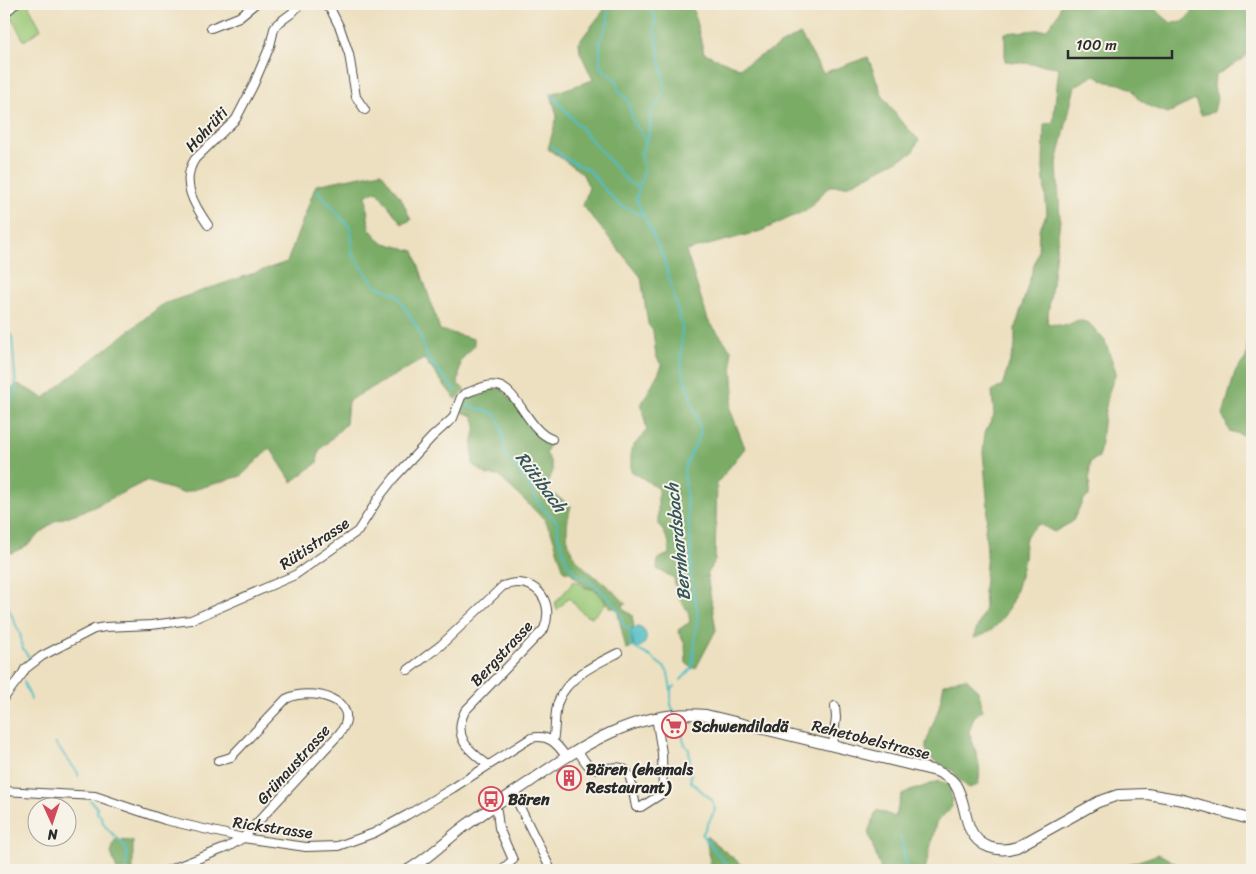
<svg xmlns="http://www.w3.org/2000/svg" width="1256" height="874" font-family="Sriracha,sans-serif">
	<rect width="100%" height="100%" fill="#f7f3e8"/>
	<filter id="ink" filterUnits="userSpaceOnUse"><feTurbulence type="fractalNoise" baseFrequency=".02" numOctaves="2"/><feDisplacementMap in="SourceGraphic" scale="10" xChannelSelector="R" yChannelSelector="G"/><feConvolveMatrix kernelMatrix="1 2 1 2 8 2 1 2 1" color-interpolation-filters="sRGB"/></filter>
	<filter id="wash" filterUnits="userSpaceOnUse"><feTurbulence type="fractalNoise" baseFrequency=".0096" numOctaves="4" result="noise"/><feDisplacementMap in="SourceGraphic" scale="20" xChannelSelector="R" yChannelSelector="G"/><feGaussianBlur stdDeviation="1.12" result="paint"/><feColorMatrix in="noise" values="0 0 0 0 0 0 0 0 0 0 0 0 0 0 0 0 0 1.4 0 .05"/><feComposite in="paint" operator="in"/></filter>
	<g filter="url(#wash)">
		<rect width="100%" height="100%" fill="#ede0c0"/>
		<g fill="#98c775" stroke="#627950">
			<path d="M 17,4 L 28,4 L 41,29 L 24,41 L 8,11 Z"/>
			<path d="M 575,580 L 586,588 L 596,590 L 606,603 L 593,617 L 586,616 L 569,598 L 557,610 L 555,603 Z"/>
		</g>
		<g fill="#7aac66" stroke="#526c48">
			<path d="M 629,4 L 692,4 L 704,53 L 739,68 L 800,34 L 823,73 L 868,57 L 882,95 L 899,119 L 919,140 L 912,153 L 847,186 L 829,186 L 809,209 L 761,231 L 686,251 L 708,320 L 731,350 L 734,391 L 730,409 L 745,448 L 717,483 L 715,560 L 707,575 L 716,630 L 696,668 L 692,668 L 686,663 L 685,645 L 678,630 L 690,622 L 688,611 L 676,595 L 674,578 L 657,569 L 658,559 L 669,554 L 669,542 L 658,522 L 658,488 L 631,471 L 631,449 L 647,430 L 641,405 L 662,366 L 656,356 L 653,331 L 648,324 L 641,277 L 583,206 L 589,187 L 582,173 L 548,149 L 557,116 L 551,94 L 593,80 L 580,52 L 579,42 L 607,6 Z"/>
			<path d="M 1061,4 L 1149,4 L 1171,23 L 1183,22 L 1194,10 L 1211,4 L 1252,4 L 1252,51 C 1241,62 1228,67 1215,76 L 1214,87 L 1217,98 L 1214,112 L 1201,115 L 1195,100 L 1168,113 L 1153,108 L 1137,98 L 1132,89 L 1120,84 L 1107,82 L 1095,75 L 1075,86 L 1057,163 L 1060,220 L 1047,323 L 1065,326 L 1078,320 L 1089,323 L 1105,341 L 1116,372 L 1109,392 L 1104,416 L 1099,457 L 1090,462 L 1089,496 L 1084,499 L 1072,522 L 1054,532 L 1039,524 C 1035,528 1027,533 1026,538 C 1024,544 1025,552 1024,558 C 1018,587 1008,632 973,638 L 985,608 L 984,590 L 987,550 L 985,530 L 988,508 L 983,452 L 985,433 L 994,415 L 992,391 L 1002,386 L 1015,346 L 1015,329 L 1038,252 L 1039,229 L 1047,214 L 1043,169 L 1044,124 L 1053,123 L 1059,67 L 1005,61 L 1005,33 L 1047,29 L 1058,14 Z"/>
			<path d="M 381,172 L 402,200 L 411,220 L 402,224 L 377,191 L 366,195 L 369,228 L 381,242 L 414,251 L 440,330 L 474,339 L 474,346 L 461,360 L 458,384 L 465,390 L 456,400 L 424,359 L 348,401 L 346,424 L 319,451 L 317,463 L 292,482 L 270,448 L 241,476 L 183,493 L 146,481 L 92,508 L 55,521 L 26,546 L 12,553 L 4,551 L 4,393 L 18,384 L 44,398 L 163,304 L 287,262 L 316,185 Z"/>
			<path d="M 1252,293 L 1252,435 L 1246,436 L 1229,431 L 1223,415 L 1235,372 L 1246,358 Z"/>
			<path d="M 488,388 L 503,390 L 549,446 L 546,453 C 560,478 548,469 547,490 L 571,506 C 554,565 595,568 626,604 L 623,605 L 624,610 L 632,615 L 634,627 L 631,629 L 630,633 L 633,647 L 626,649 L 617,609 L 610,607 L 596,590 L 586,587 L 570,572 L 564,571 L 552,534 L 544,519 L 499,476 L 487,475 L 473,465 L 472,447 L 476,424 L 473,416 L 459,411 C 463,393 472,393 488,388 Z"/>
			<path d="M 966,678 C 978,688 981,694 982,710 L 974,717 L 969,732 C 975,750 983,766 978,785 L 969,788 L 959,780 L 953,771 L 933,760 L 926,750 L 926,743 L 939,708 L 944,684 L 955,680 Z"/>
			<path d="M 939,781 L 950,785 L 952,807 L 936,823 L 925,870 L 881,870 L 868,832 L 877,810 L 895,817 L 902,794 Z"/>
			<path d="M 706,836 L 747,869 L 746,870 L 711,870 Z"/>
			<path d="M 115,840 L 133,841 L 133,870 L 117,870 L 111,853 Z"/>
			<path d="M 1159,854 L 1188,870 L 1112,870 Z"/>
		</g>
		<path fill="#4fbdc3" stroke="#3d7477" d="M 638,627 C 651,630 648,650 634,647 L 631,633 L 631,629 Z"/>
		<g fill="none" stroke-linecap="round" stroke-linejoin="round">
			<g stroke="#4fbdc3" stroke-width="2">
				<path d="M 649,4 L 648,6 L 656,20 L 654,28 L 666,91 L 650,114 L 650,131 L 641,153 L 644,170 L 636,199 L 663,257 L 682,326 L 681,367 L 701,432 L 684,469 L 691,549 L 691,583 L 698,612 L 692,668 L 681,680"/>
				<path d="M 608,11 L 608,21 L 600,41 L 600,66 L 617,82 L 618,90 L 627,99 L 633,121 L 645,139"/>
				<path d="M 551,94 L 627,181 L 639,188"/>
				<path d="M 552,146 L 564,158 L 589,170 L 607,192 L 620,205 L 642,215"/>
				<path d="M 317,190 L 351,229 L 352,253 L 375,285 L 397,295 L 419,331 L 427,357 L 455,390"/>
				<path d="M 4,328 L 12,337 L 16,388 L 7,412 L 9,476 L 4,503"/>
				<path d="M 467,405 L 496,414 L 502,429 L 505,455 L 526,480 L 540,505 L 557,522 L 558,534 L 567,563 L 576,573 L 597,587 L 613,602 L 621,616 L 623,625 L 630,629 L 631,646 L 651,657 L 665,668 L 668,673 L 671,690"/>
				<path d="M 4,598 L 20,634 L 23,649 L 31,660"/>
				<path d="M 24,681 C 24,688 30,692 31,700"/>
				<path d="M 674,711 L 671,705 L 671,690 L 675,686"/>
				<path d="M 679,719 L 684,743 L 689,750 L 691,782 L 712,800 L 715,810 L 702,835 L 731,870"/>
				<path d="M 55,743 L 78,773 L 78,776"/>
				<path d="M 90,800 L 97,808 L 97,813 L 101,816 C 103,830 118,836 125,846 C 129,853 126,863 126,870"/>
				<path d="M 901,838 L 907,870"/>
			</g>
		</g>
	</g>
	<g filter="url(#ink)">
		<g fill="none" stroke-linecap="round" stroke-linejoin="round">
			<defs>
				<g id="minor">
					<path d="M 323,4 L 331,10 L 340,28 L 349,54 L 356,97 L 365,110"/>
					<path d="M 4,14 L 15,4"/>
					<path d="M 211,28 L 239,17 L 255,4"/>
					<path d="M 208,225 C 194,205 180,182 195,159 L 236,119 L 253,86 L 270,46 L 274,29 L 277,24 L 292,13 L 300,4"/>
					<path d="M 408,670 L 441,645 L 503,586 C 533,574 556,600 544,629 L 465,711 C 452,737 468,750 488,765"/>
					<path d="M 4,698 L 23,673 L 25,669 L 42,656 L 94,629 L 105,627 L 151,625 L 191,620 L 295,575 L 358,531 L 380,496 L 394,478 L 432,437 L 453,418 L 461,397 L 464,394 C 473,391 487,383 498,386 C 518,390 529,432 552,439"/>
					<path d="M 553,741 C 556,728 554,714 558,702 C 567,677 596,664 618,653"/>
					<path d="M 833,745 L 836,718 L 835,706"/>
					<path d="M 577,750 C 581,755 585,763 589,766 C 600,774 620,761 627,772 C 632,778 634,798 636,807 L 641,807 L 663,793 L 662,753 L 656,717"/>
					<path d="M 4,791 L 95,796 L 165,820 L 243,838 L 306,847 L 338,846 L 374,833 L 407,815 L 453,788 L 531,738 C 548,734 557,743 566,757"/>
					<path d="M 513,793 L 551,870"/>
					<path d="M 493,806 L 497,811 L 499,828 L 513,860 L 501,870"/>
					<path d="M 169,870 L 228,847 L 243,838 L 339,734 C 366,700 310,686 286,699 L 231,757 L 218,761"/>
				</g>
				<path id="tertiary" d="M 408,870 C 429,858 446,840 465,826 C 486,811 507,797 528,783 C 581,746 638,708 706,715 L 936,771 C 943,774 951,778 955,784 C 964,798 964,815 970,829 C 979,848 998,853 1017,847 L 1098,802 L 1118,795 L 1147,794 L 1183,800 L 1252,820"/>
			</defs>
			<use href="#minor" stroke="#484641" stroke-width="10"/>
			<use href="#tertiary" stroke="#484641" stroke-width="12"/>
			<use href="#minor" stroke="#fff" stroke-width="8"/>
			<use href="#tertiary" stroke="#fff" stroke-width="10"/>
		</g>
	</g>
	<defs>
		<symbol id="supermarket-ring" viewBox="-11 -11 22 22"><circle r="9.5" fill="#f7f3e8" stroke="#d1495b" stroke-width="1.5"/><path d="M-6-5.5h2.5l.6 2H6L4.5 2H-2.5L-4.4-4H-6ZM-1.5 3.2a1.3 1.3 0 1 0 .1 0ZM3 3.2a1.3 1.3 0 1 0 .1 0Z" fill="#d1495b"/></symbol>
		<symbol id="building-ring" viewBox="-11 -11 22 22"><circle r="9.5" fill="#f7f3e8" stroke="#d1495b" stroke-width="1.5"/><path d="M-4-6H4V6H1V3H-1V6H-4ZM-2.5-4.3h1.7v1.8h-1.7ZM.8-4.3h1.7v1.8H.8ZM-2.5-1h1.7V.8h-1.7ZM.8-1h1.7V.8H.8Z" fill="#d1495b"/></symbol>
		<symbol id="bus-ring" viewBox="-11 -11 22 22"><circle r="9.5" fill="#f7f3e8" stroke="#d1495b" stroke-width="1.5"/><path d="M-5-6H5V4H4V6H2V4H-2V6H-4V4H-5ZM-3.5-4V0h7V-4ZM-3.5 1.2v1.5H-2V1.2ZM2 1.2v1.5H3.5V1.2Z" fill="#d1495b"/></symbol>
	</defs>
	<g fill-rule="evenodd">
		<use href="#supermarket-ring" x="660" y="712" width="28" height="28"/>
		<use href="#building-ring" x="555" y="764" width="28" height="28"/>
		<use href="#bus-ring" x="477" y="785" width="28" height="28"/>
	</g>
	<g text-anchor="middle" stroke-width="4" stroke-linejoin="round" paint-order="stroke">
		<g font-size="16" fill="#2b2b2b" stroke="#f7f3e8">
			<text transform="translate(206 129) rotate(-47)" y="6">Hohrüti</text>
			<text transform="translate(314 543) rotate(-34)" y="6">Rütistrasse</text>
			<text transform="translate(501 653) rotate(-47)" y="6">Bergstrasse</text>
			<text transform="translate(871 739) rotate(14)" y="6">Rehetobelstrasse</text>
			<text transform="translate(293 764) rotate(-48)" y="6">Grünaustrasse</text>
			<text transform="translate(273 827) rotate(8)" y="6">Rickstrasse</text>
		</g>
		<g font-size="16" font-weight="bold" fill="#2b2b2b" stroke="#f7f3e8" text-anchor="start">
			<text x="692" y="732">Schwendiladä</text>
			<text x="586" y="775">Bären (ehemals<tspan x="586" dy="18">Restaurant)</tspan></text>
			<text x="508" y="805">Bären</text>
		</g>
		<g font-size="18" font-style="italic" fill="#365759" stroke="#f7f3e8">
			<text transform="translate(541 482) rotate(53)" y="6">Rütibach</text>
			<text transform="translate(678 542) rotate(-96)" y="6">Bernhardsbach</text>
		</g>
	</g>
	<rect width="1256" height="874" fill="none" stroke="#f7f3e8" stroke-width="20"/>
	<g transform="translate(52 822) rotate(177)"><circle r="24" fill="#f7f3e8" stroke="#a5a39c"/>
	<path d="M0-4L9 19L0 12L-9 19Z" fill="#d1495b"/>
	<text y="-8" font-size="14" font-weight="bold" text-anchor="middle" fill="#2b2b2b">N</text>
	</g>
	<path d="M1068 50v8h104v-8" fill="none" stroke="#2b2b2b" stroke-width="2.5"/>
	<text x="1076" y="50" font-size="15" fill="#2b2b2b" stroke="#f7f3e8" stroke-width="4" paint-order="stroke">100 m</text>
</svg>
